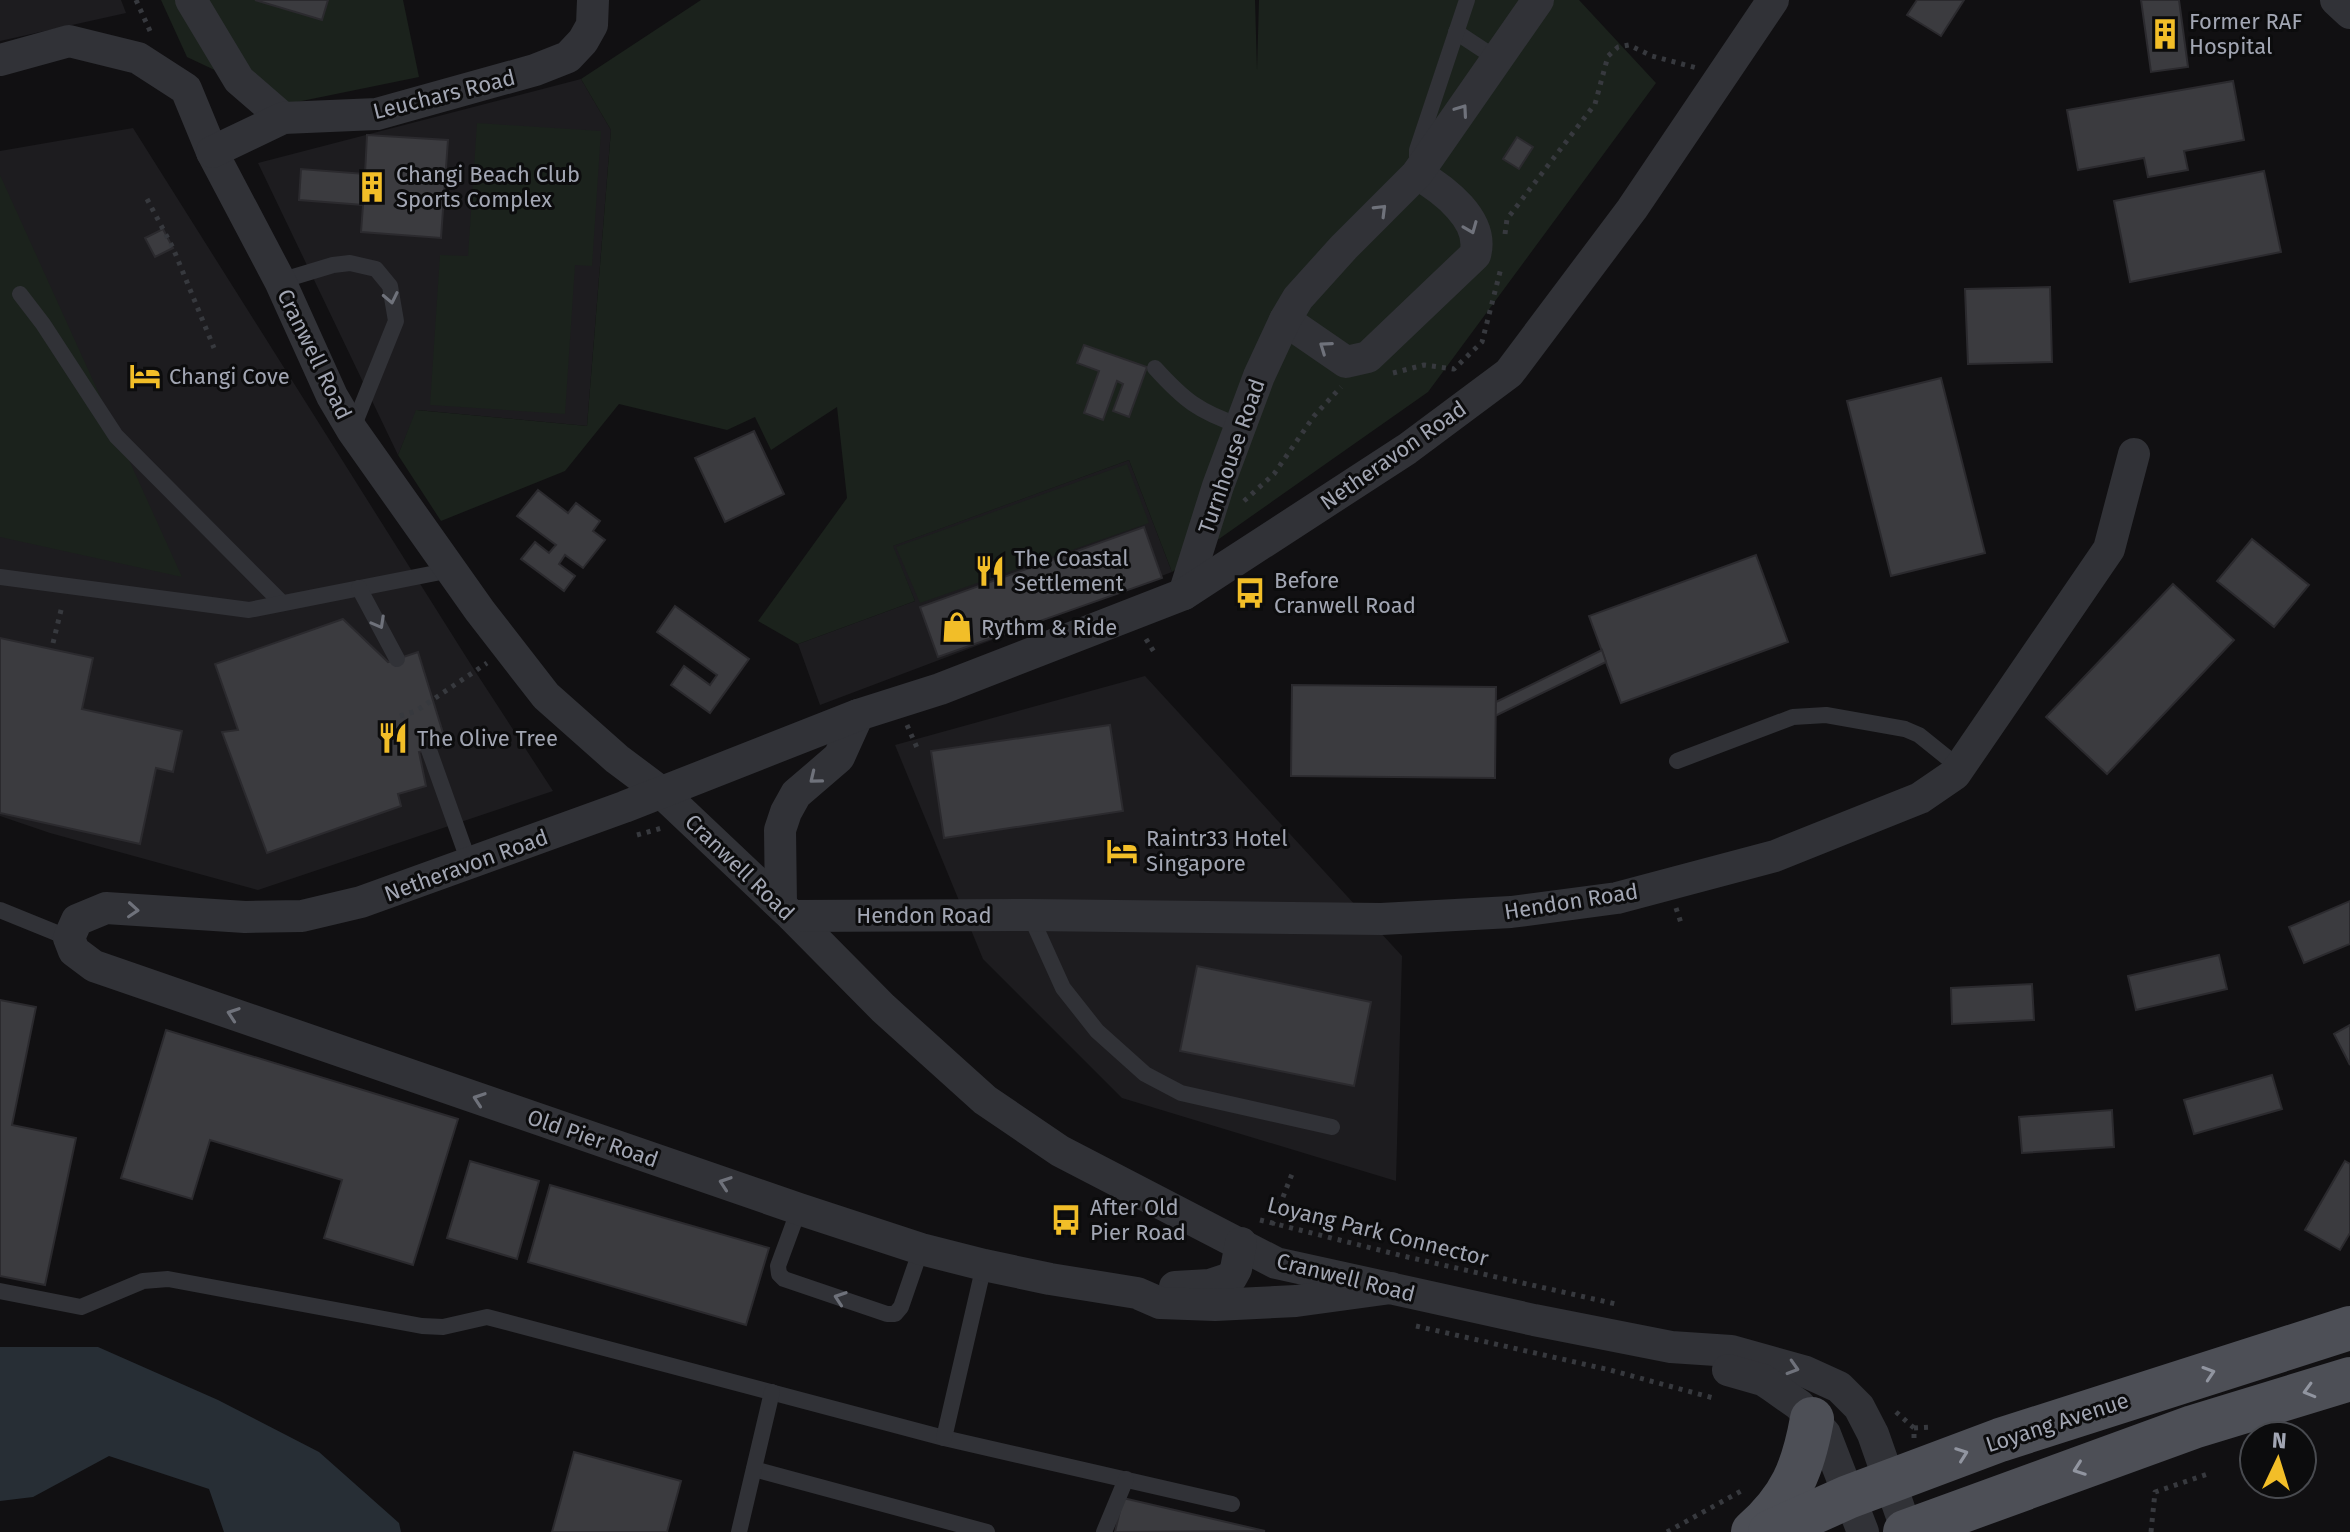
<svg xmlns="http://www.w3.org/2000/svg" width="2350" height="1532" font-family="'Fira Sans',sans-serif">
	<rect width="100%" height="100%" fill="#111012"/>
	<g fill="#1d1c1f">
		<path d="M 0,0 L 121,0 L 126,13 L 0,41 Z"/>
		<path d="M 581,79 L 611,130 L 587,426 L 417,410 L 398,455 L 258,163 Z"/>
		<path d="M 133,128 L 475,671 L 553,791 L 258,890 L 50,833 L 0,816 L 0,151 Z"/>
		<path d="M 1129,460 L 1172,572 L 820,705 L 798,644 L 915,601 L 892,546 Z"/>
		<path d="M 1145,676 L 1402,956 L 1396,1181 L 1122,1098 L 983,959 L 895,745 Z"/>
	</g>
	<g fill="#1b221c">
		<path d="M 161,0 L 403,0 L 419,77 L 287,104 L 187,57 Z"/>
		<path d="M 701,0 L 1255,0 L 1257,70 L 1259,0 L 1579,0 L 1656,83 L 1428,392 L 1172,572 L 1129,460 L 893,546 L 915,601 L 798,644 L 758,621 L 847,498 L 837,407 L 771,450 L 755,417 L 727,430 L 619,404 L 565,471 L 441,521 L 398,455 L 416,410 L 587,426 L 611,130 L 581,79 Z"/>
		<path d="M 477,123 L 601,131 L 592,266 L 575,265 L 565,414 L 430,405 L 440,255 L 468,256 Z"/>
		<path d="M 0,175 L 182,577 L 0,537 Z"/>
		<path d="M 1127,464 L 1149,523 L 920,603 L 896,547 Z"/>
	</g>
	<path fill="#272e35" d="M 0,1347 L 98,1347 L 218,1400 L 319,1452 L 399,1523 L 401,1532 L 224,1532 L 209,1489 L 109,1456 L 33,1497 L 0,1501 Z"/>
	<g fill="#3b3b3f" stroke="#2b2a2e" stroke-width="2">
		<path d="M 255,0 L 328,0 L 322,20 Z"/>
		<path d="M 1917,0 L 1964,0 L 1941,36 L 1907,15 Z"/>
		<path d="M 2141,0 L 2179,0 L 2188,67 L 2151,72 Z"/>
		<path d="M 2233,81 L 2244,140 L 2184,151 L 2188,170 L 2148,177 L 2144,158 L 2078,170 L 2067,110 Z"/>
		<path d="M 367,135 L 448,140 L 441,238 L 361,232 L 363,205 L 299,200 L 301,169 L 365,174 Z"/>
		<path d="M 1517,137 L 1533,147 L 1519,169 L 1503,159 Z"/>
		<path d="M 2264,171 L 2281,252 L 2130,282 L 2114,201 Z"/>
		<path d="M 163,229 L 173,248 L 155,257 L 145,238 Z"/>
		<path d="M 2050,287 L 2052,362 L 1968,364 L 1965,289 Z"/>
		<path d="M 1084,345 L 1147,367 L 1129,417 L 1113,411 L 1123,384 L 1117,381 L 1103,420 L 1084,413 L 1099,371 L 1077,363 Z"/>
		<path d="M 1941,378 L 1985,553 L 1891,576 L 1847,401 Z"/>
		<path d="M 754,431 L 784,494 L 725,522 L 695,458 Z"/>
		<path d="M 538,490 L 568,513 L 576,503 L 600,521 L 593,531 L 605,540 L 583,568 L 565,555 L 559,564 L 575,576 L 564,591 L 521,559 L 535,542 L 549,553 L 556,545 L 517,516 Z"/>
		<path d="M 1144,527 L 1162,578 L 938,657 L 920,607 Z"/>
		<path d="M 2252,539 L 2309,585 L 2274,627 L 2217,581 Z"/>
		<path d="M 1756,555 L 1788,642 L 1621,703 L 1589,616 Z"/>
		<path d="M 2173,584 L 2234,640 L 2107,774 L 2046,717 Z"/>
		<path d="M 675,606 L 749,659 L 710,713 L 671,685 L 684,666 L 710,685 L 717,675 L 657,632 Z"/>
		<path d="M 343,619 L 388,662 L 418,652 L 447,746 L 419,752 L 426,786 L 398,794 L 401,806 L 267,853 L 222,732 L 238,730 L 215,664 Z"/>
		<path d="M 0,638 L 93,658 L 82,709 L 182,731 L 173,772 L 156,768 L 140,844 L 0,813 Z"/>
		<path d="M 1602,650 L 1606,662 L 1495,716 L 1496,702 Z"/>
		<path d="M 1292,685 L 1496,687 L 1495,778 L 1291,776 Z"/>
		<path d="M 1110,725 L 1123,811 L 944,838 L 931,751 Z"/>
		<path d="M 2350,901 L 2350,944 L 2304,963 L 2289,927 Z"/>
		<path d="M 2219,955 L 2227,989 L 2136,1010 L 2128,976 Z"/>
		<path d="M 1197,966 L 1371,1002 L 1354,1086 L 1180,1051 Z"/>
		<path d="M 2032,984 L 2034,1020 L 1952,1024 L 1951,988 Z"/>
		<path d="M 0,1000 L 36,1007 L 12,1125 L 76,1138 L 45,1285 L 0,1276 Z"/>
		<path d="M 2350,1025 L 2350,1065 L 2334,1034 Z"/>
		<path d="M 166,1030 L 458,1119 L 413,1265 L 324,1238 L 342,1180 L 210,1140 L 192,1199 L 121,1178 Z"/>
		<path d="M 2272,1075 L 2282,1109 L 2194,1134 L 2184,1100 Z"/>
		<path d="M 2112,1110 L 2114,1147 L 2022,1153 L 2019,1117 Z"/>
		<path d="M 470,1161 L 539,1181 L 517,1259 L 447,1238 Z"/>
		<path d="M 2345,1161 L 2350,1164 L 2350,1233 L 2340,1250 L 2305,1230 Z"/>
		<path d="M 550,1185 L 769,1248 L 746,1325 L 528,1262 Z"/>
		<path d="M 574,1452 L 681,1481 L 667,1532 L 552,1532 Z"/>
		<path d="M 1123,1498 L 1265,1531 L 1115,1532 Z"/>
	</g>
	<g fill="none" stroke-linecap="round" stroke-linejoin="round">
		<g stroke="#37393e" stroke-width="5" stroke-dasharray="4 6" stroke-linecap="butt">
			<path d="M 136,0 L 150,31"/>
			<path d="M 147,199 L 173,248 L 214,348"/>
			<path d="M 1505,234 L 1507,219 L 1595,104 L 1608,56 L 1618,47 L 1629,45 L 1652,56 L 1697,68"/>
			<path d="M 1393,373 L 1424,365 L 1454,369 L 1482,342 L 1501,268"/>
			<path d="M 1244,501 L 1274,474 L 1314,416 L 1341,387"/>
			<path d="M 1146,639 L 1154,652"/>
			<path d="M 53,643 L 62,606"/>
			<path d="M 400,716 L 416,711 L 487,663"/>
			<path d="M 907,725 L 918,750"/>
			<path d="M 637,835 L 662,828"/>
			<path d="M 1676,908 L 1681,923"/>
			<path d="M 1260,1220 L 1403,1256 L 1616,1304"/>
			<path d="M 1272,1225 L 1292,1174"/>
			<path d="M 1416,1326 L 1610,1370 L 1717,1399"/>
			<path d="M 1896,1412 L 1914,1428 L 1914,1438"/>
			<path d="M 1914,1428 L 1933,1427"/>
			<path d="M 1667,1532 L 1743,1490"/>
			<path d="M 2151,1532 L 2155,1492 L 2208,1474"/>
		</g>
		<g stroke="#313237" stroke-width="16">
			<path d="M 1456,32 L 1497,59"/>
			<path d="M 1417,164 L 1417,150 L 1467,0"/>
			<path d="M 280,281 L 333,265 L 350,263 L 376,269 L 390,286 L 396,321 L 352,430"/>
			<path d="M 20,294 L 43,324 L 116,436 L 282,603"/>
			<path d="M 1155,368 C 1184,400 1199,412 1241,426"/>
			<path d="M 0,577 L 249,610 L 451,570"/>
			<path d="M 359,588 L 397,659"/>
			<path d="M 429,750 L 470,865"/>
			<path d="M 1677,761 L 1793,717 L 1826,715 L 1905,729 L 1919,735 L 1960,768"/>
			<path d="M 0,910 L 69,938"/>
			<path d="M 1030,915 L 1063,988 L 1097,1031 L 1145,1074 L 1181,1093 L 1332,1127"/>
			<path d="M 799,1209 L 778,1266 L 779,1274 L 784,1279 L 887,1314 L 895,1314 L 901,1307 L 921,1249"/>
			<path d="M 0,1291 L 81,1307 L 143,1281 L 168,1279 L 422,1326 L 443,1327 L 487,1317 L 944,1438 L 1232,1504"/>
			<path d="M 944,1438 L 984,1265"/>
			<path d="M 754,1469 L 987,1532"/>
			<path d="M 739,1532 L 772,1392"/>
			<path d="M 1104,1532 L 1126,1479"/>
		</g>
		<g stroke="#313237" stroke-width="32">
			<path d="M 191,0 L 239,80 L 283,118"/>
			<path d="M 2336,0 L 2350,13"/>
			<path d="M 0,60 L 69,41 L 138,58 L 186,89 L 212,152 L 280,281 L 332,396 L 352,430 L 480,611 L 546,696 L 617,759 L 661,792 L 792,916 L 883,1008 L 985,1100 L 1060,1151 L 1276,1263 L 1534,1320 L 1671,1347 L 1731,1351 L 1806,1372 L 1839,1387 L 1859,1407 L 1873,1434 L 1907,1531"/>
			<path d="M 212,152 L 283,118 L 377,114 L 535,70 L 568,57 L 583,41 L 592,25 L 593,0"/>
			<path d="M 1285,320 L 1346,362 L 1368,357 L 1475,255 C 1485,220 1443,189 1417,174"/>
			<path d="M 1184,594 L 1218,486 L 1259,376 L 1285,320 L 1298,298 L 1344,247 L 1417,174 L 1538,0"/>
			<path d="M 781,905 L 780,830 L 786,812 L 796,794 L 839,757 L 858,715"/>
			<path d="M 792,916 L 1030,915 L 1381,919 L 1511,912 L 1617,898 L 1775,856 L 1920,798 L 1955,774 L 2109,549 L 2134,454"/>
			<path d="M 1175,1287 L 1210,1285 L 1231,1278 L 1236,1269 L 1241,1243"/>
			<path d="M 1391,1288 L 1296,1301 L 1215,1305 L 1160,1303 L 1137,1293 L 1050,1279 L 984,1265 L 921,1249 L 799,1209 L 94,966 L 74,951 L 69,938 L 77,920 L 106,908 L 245,917 L 302,916 L 361,902 L 624,807 L 858,715 L 940,689 L 1184,594 L 1407,449 L 1509,373 L 1632,209 L 1773,0"/>
			<path d="M 1728,1370 L 1763,1380 L 1772,1386 L 1799,1405 L 1825,1434 L 1863,1532"/>
		</g>
		<g stroke="#4d4f56" stroke-width="44">
			<path d="M 1753,1532 C 1791,1498 1803,1469 1812,1419"/>
			<path d="M 1770,1532 L 1848,1497 L 2000,1440 L 2350,1328"/>
			<path d="M 1905,1532 L 2193,1427 L 2350,1379"/>
		</g>
	</g>
	<defs><path id="oneway-chevron" d="M-2-3.5L2.5 0L-2 3.5" fill="none" stroke-width="1.6" stroke-linecap="round" stroke-linejoin="round" transform="scale(2)"/></defs>
	<g stroke="#6f727b">
		<use href="#oneway-chevron" transform="translate(1462 110) rotate(-55)"/>
		<use href="#oneway-chevron" transform="translate(1381 210) rotate(-45)"/>
		<use href="#oneway-chevron" transform="translate(1471 228) rotate(68)"/>
		<use href="#oneway-chevron" transform="translate(391 298) rotate(78)"/>
		<use href="#oneway-chevron" transform="translate(1325 347) rotate(-145)"/>
		<use href="#oneway-chevron" transform="translate(379 623) rotate(61)"/>
		<use href="#oneway-chevron" transform="translate(815 778) rotate(141)"/>
		<use href="#oneway-chevron" transform="translate(133 910) rotate(4)"/>
		<use href="#oneway-chevron" transform="translate(233 1014) rotate(-161)"/>
		<use href="#oneway-chevron" transform="translate(479 1099) rotate(-161)"/>
		<use href="#oneway-chevron" transform="translate(725 1183) rotate(-161)"/>
		<use href="#oneway-chevron" transform="translate(840 1298) rotate(-161)"/>
		<use href="#oneway-chevron" transform="translate(1793 1368) rotate(17)"/>
	</g>
	<g stroke="#9195a0">
		<use href="#oneway-chevron" transform="translate(2209 1373) rotate(-18)"/>
		<use href="#oneway-chevron" transform="translate(2309 1391) rotate(164)"/>
		<use href="#oneway-chevron" transform="translate(1962 1454) rotate(-20)"/>
		<use href="#oneway-chevron" transform="translate(2079 1469) rotate(160)"/>
	</g>
	<defs>
		<symbol id="building-bare" viewBox="-9 -9 18 18"><path d="M-4-6H4V6H1V3H-1V6H-4ZM-2.5-4.3h1.7v1.8h-1.7ZM.8-4.3h1.7v1.8H.8ZM-2.5-1h1.7V.8h-1.7ZM.8-1h1.7V.8H.8Z" fill="#f2be28" stroke="#0c0c0d" stroke-width="2.5" paint-order="stroke"/></symbol>
		<symbol id="hotel-bare" viewBox="-9 -9 18 18"><path d="M-6-4.5h1.5V1H6V5H4.5V3h-9V5H-6ZM-4 0a1.8 1.8 0 1 1 3.6 0ZM.5 0V-2.5h3Q6-2.5 6 0Z" fill="#f2be28" stroke="#0c0c0d" stroke-width="2.5" paint-order="stroke"/></symbol>
		<symbol id="restaurant-bare" viewBox="-9 -9 18 18"><path d="M-5-6h1v4h1v-4h1v4h1v-4h1v5L-1.5 .5V6h-2V.5L-5-1ZM5-6V6H3V1.5H1.5Q1.5-4 5-6Z" fill="#f2be28" stroke="#0c0c0d" stroke-width="2.5" paint-order="stroke"/></symbol>
		<symbol id="bus-bare" viewBox="-9 -9 18 18"><path d="M-5-6H5V4H4V6H2V4H-2V6H-4V4H-5ZM-3.5-4V0h7V-4ZM-3.5 1.2v1.5H-2V1.2ZM2 1.2v1.5H3.5V1.2Z" fill="#f2be28" stroke="#0c0c0d" stroke-width="2.5" paint-order="stroke"/></symbol>
		<symbol id="shop-bare" viewBox="-9 -9 18 18"><path d="M-5-2.5h2.3a2.7 3.5 0 0 1 5.4 0H5L5.5 6h-11ZM-1.5-2.5h3a1.5 2.3 0 0 0-3 0Z" fill="#f2be28" stroke="#0c0c0d" stroke-width="2.5" paint-order="stroke"/></symbol>
	</defs>
	<g fill-rule="evenodd">
		<use href="#building-bare" x="2143" y="12" width="44" height="44"/>
		<use href="#building-bare" x="350" y="165" width="44" height="44"/>
		<use href="#hotel-bare" x="123" y="354" width="44" height="44"/>
		<use href="#restaurant-bare" x="968" y="549" width="44" height="44"/>
		<use href="#bus-bare" x="1228" y="571" width="44" height="44"/>
		<use href="#shop-bare" x="935" y="605" width="44" height="44"/>
		<use href="#restaurant-bare" x="371" y="716" width="44" height="44"/>
		<use href="#hotel-bare" x="1100" y="829" width="44" height="44"/>
		<use href="#bus-bare" x="1044" y="1198" width="44" height="44"/>
	</g>
	<g text-anchor="middle" stroke-width="6" stroke-linejoin="round" paint-order="stroke">
		<g font-size="22" fill="#a2a6b3" stroke="#0c0c0d" text-anchor="start">
			<text x="2189" y="29">Former RAF<tspan x="2189" dy="25">Hospital</tspan></text>
			<text x="396" y="182">Changi Beach Club<tspan x="396" dy="25">Sports Complex</tspan></text>
			<text x="169" y="384">Changi Cove</text>
			<text x="1014" y="566">The Coastal<tspan x="1014" dy="25">Settlement</tspan></text>
			<text x="1274" y="588">Before<tspan x="1274" dy="25">Cranwell Road</tspan></text>
			<text x="981" y="635">Rythm &amp; Ride</text>
			<text x="417" y="746">The Olive Tree</text>
			<text x="1146" y="846">Raintr33 Hotel<tspan x="1146" dy="25">Singapore</tspan></text>
			<text x="1090" y="1215">After Old<tspan x="1090" dy="25">Pier Road</tspan></text>
		</g>
		<g font-size="22" fill="#a2a6b3" stroke="#0c0c0d">
			<text transform="translate(444 94) rotate(-14)" y="8">Leuchars Road</text>
			<text transform="translate(315 354) rotate(64)" y="8">Cranwell Road</text>
			<text transform="translate(1393 455) rotate(-35)" y="8">Netheravon Road</text>
			<text transform="translate(1231 456) rotate(-71)" y="8">Turnhouse Road</text>
			<text transform="translate(466 865) rotate(-20)" y="8">Netheravon Road</text>
			<text transform="translate(740 867) rotate(44)" y="8">Cranwell Road</text>
			<text transform="translate(1571 901) rotate(-9)" y="8">Hendon Road</text>
			<text x="924" y="923">Hendon Road</text>
			<text transform="translate(593 1138) rotate(19)" y="8">Old Pier Road</text>
			<text transform="translate(1378 1231) rotate(14)" y="8">Loyang Park Connector</text>
			<text transform="translate(1346 1277) rotate(14)" y="8">Cranwell Road</text>
			<text transform="translate(2057 1422) rotate(-18)" y="8">Loyang Avenue</text>
		</g>
	</g>
	<g transform="translate(2278 1460) rotate(4)"><circle r="38" fill="#0c0c0d" stroke="#484a4f" stroke-width="2"/>
	<path d="M0-6L14 30L0 20L-14 30Z" fill="#f2be28"/>
	<text y="-12" font-size="22" font-weight="bold" text-anchor="middle" fill="#a2a6b3">N</text>
	</g>
</svg>
